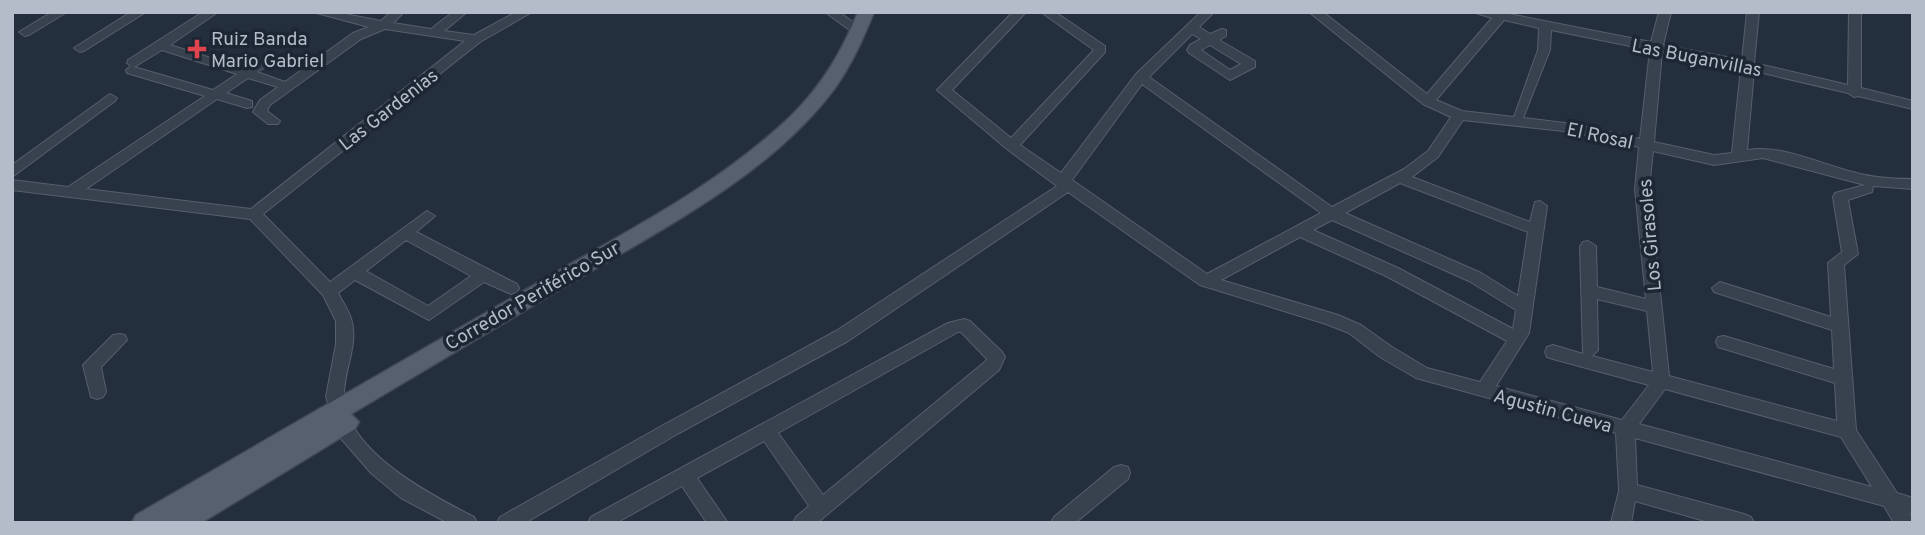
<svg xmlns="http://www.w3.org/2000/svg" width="1925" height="535" font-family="Overpass,sans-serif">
	<rect width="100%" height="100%" fill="#242f3e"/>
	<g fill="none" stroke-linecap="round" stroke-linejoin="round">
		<defs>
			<g id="minor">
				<path d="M 52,12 L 67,12 L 29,35 L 25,36 L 19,32 Z"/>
				<path d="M 131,12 L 146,12 L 84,51 L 80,52 L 74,48 Z"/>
				<path d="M 203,12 L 218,12 L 170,45 L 245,69 L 257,60 L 267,60 L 267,66 L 257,72 L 285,82 L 353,33 L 369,27 L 313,12 L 335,12 L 381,21 L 391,12 L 404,12 L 393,23 L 431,29 L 453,12 L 467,12 L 444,31 L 474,35 L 516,12 L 532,12 L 480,42 L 263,214 L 330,282 L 427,211 L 435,216 L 416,232 L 517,284 L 519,288 L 517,292 L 511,294 L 484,282 L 429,320 L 355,280 L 338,293 C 342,301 350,312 352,322 C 358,347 343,372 344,397 C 347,452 431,495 474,517 L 477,523 L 448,523 L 401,498 L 371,473 L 338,435 L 326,397 L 336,344 L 336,321 L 323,295 L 250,219 L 12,190 L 12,180 L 68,187 L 205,96 L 127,73 L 126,70 L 131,66 L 127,63 L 128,60 ZM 385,29 L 465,41 L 251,209 L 86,189 L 217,99 L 247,108 L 252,107 L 252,101 L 226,93 L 248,78 L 278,87 L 260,100 L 253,112 L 268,124 L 278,124 L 280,121 L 267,111 L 270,105 L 361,39 ZM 162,50 L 237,74 L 213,90 L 134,67 ZM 406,240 L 471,276 L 428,306 L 366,271 Z"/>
				<path d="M 825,12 L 839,12 L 865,31 L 863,34 L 855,34 Z"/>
				<path d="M 1013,12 L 1026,12 L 952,90 L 1011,138 L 1094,50 L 1041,12 L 1055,12 L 1105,46 L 1105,52 L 1020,145 L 1061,173 L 1136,74 L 1201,12 L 1214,12 L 1199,27 L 1210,34 L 1222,29 L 1226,30 L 1226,36 L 1219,40 L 1255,61 L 1255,67 L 1230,80 L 1189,53 L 1187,50 L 1190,45 L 1201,39 L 1192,34 L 1149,77 L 1332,207 L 1404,169 L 1428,151 L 1451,117 L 1423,104 L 1309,12 L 1323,12 L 1427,94 L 1492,18 L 1473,12 L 1499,12 L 1651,42 L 1659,12 L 1671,12 L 1663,45 L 1742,60 L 1747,12 L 1759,12 L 1754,63 L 1848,85 L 1849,12 L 1861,12 L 1861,88 L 1913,101 L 1913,109 L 1858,96 L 1854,97 L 1848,93 L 1754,71 L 1747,150 C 1781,144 1820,164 1853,172 C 1873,178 1892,179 1913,179 L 1913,189 L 1873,186 L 1872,192 L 1848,200 L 1858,254 L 1844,265 L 1856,430 L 1897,493 L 1913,498 L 1913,514 L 1910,513 L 1913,523 L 1894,523 L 1884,506 L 1635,438 L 1637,485 L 1744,514 L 1751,517 L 1754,523 L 1712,523 L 1635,501 L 1631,523 L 1611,523 L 1619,491 L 1616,433 L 1416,378 L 1380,357 L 1349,333 L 1326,324 L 1200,285 L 1068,192 L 848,341 L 679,433 L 525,523 L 497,523 L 500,517 L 667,423 L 836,331 L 1057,186 L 1007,149 L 937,90 ZM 1504,20 L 1539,28 L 1538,50 L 1514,117 L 1462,111 L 1436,100 ZM 1551,30 L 1650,50 L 1640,139 L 1573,124 L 1523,118 L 1550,50 ZM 1210,45 L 1241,64 L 1230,70 L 1201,50 ZM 1662,52 L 1741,68 L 1732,153 L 1714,155 L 1654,142 ZM 1142,84 L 1321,213 L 1207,274 L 1072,180 ZM 1463,120 L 1573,132 L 1639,147 L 1635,189 L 1646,299 L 1597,287 L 1596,246 L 1588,241 L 1583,242 L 1580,246 L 1583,354 L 1553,345 L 1547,347 L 1545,352 L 1547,357 L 1553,359 L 1649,385 L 1622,420 L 1496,386 L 1529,333 L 1547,206 L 1540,201 L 1535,202 L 1530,222 L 1412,177 L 1438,157 ZM 1653,151 L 1714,165 L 1763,158 L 1865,185 L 1835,193 L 1833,197 L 1842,252 L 1828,263 L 1831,317 L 1720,282 L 1712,288 L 1714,292 L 1832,330 L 1834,369 L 1724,336 L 1718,337 L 1716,342 L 1718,347 L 1835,383 L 1837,421 L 1669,376 L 1649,189 ZM 1400,183 L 1528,232 L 1518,296 L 1481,273 L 1345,213 ZM 1332,220 L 1469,281 L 1516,310 L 1513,329 L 1398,268 L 1313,230 ZM 1300,237 L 1386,276 L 1507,341 L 1480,382 L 1427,368 L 1392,347 L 1361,325 L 1338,315 L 1221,280 ZM 1597,299 L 1647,311 L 1653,372 L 1592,356 L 1598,350 ZM 1665,389 L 1841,437 L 1872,487 L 1639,424 Z"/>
				<path d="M 110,94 L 117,98 L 115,101 L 12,177 L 12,165 Z"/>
				<path d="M 964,319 L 970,321 L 1002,352 L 1005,357 L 999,370 L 817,523 L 793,523 L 796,517 L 809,506 L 764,441 L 697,478 L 728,523 L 707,523 L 682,486 L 616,523 L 588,523 L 591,517 L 948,323 ZM 958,332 L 961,332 L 987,359 L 986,361 L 823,495 L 778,433 Z"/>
				<path d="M 119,334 L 125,335 L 127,340 L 101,367 L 106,392 L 103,397 L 97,399 L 91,397 L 83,365 L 113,335 Z"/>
				<path d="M 1121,465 L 1128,467 L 1130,473 L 1128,479 L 1075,523 L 1051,523 L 1054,517 L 1114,467 Z"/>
			</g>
			<path id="major" d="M 858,12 L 874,12 C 863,39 852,64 835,88 C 770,175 663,228 571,283 C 498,326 425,370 351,414 L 359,422 L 355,429 L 201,523 L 132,523 L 136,515 C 267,439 398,363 529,288 C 619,235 718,187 793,114 C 823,84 842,51 858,12 Z"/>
		</defs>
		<use href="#minor" stroke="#565f6c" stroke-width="2"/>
		<use href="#major" stroke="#414a57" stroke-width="3"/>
		<use href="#minor" fill="#38414e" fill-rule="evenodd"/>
		<use href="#major" fill="#56606e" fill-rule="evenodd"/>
	</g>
	<path fill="#e0444e" stroke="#1d2633" stroke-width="2.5" d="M193.5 38.5h7v7h7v7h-7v7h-7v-7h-7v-7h7z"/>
	<g text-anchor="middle" stroke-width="7" stroke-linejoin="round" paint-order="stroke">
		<g font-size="19" fill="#b4bcc9" stroke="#1d2633" text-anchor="start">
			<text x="211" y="45">Ruiz Banda<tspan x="211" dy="22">Mario Gabriel</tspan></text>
		</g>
		<g font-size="19" fill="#b4bcc9" stroke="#1d2633">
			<text transform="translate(1697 57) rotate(11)" y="7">Las Buganvillas</text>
			<text transform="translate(388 109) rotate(-38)" y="7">Las Gardenias</text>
			<text transform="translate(1600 135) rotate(12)" y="7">El Rosal</text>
			<text transform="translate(1649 235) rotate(-95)" y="7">Los Girasoles</text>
			<text transform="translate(532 295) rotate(-30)" y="7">Corredor Periférico Sur</text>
			<text transform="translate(1553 410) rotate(15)" y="7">Agustin Cueva</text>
		</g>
	</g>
	<rect width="1925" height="535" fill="none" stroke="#b4bcc9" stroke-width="28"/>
</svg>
